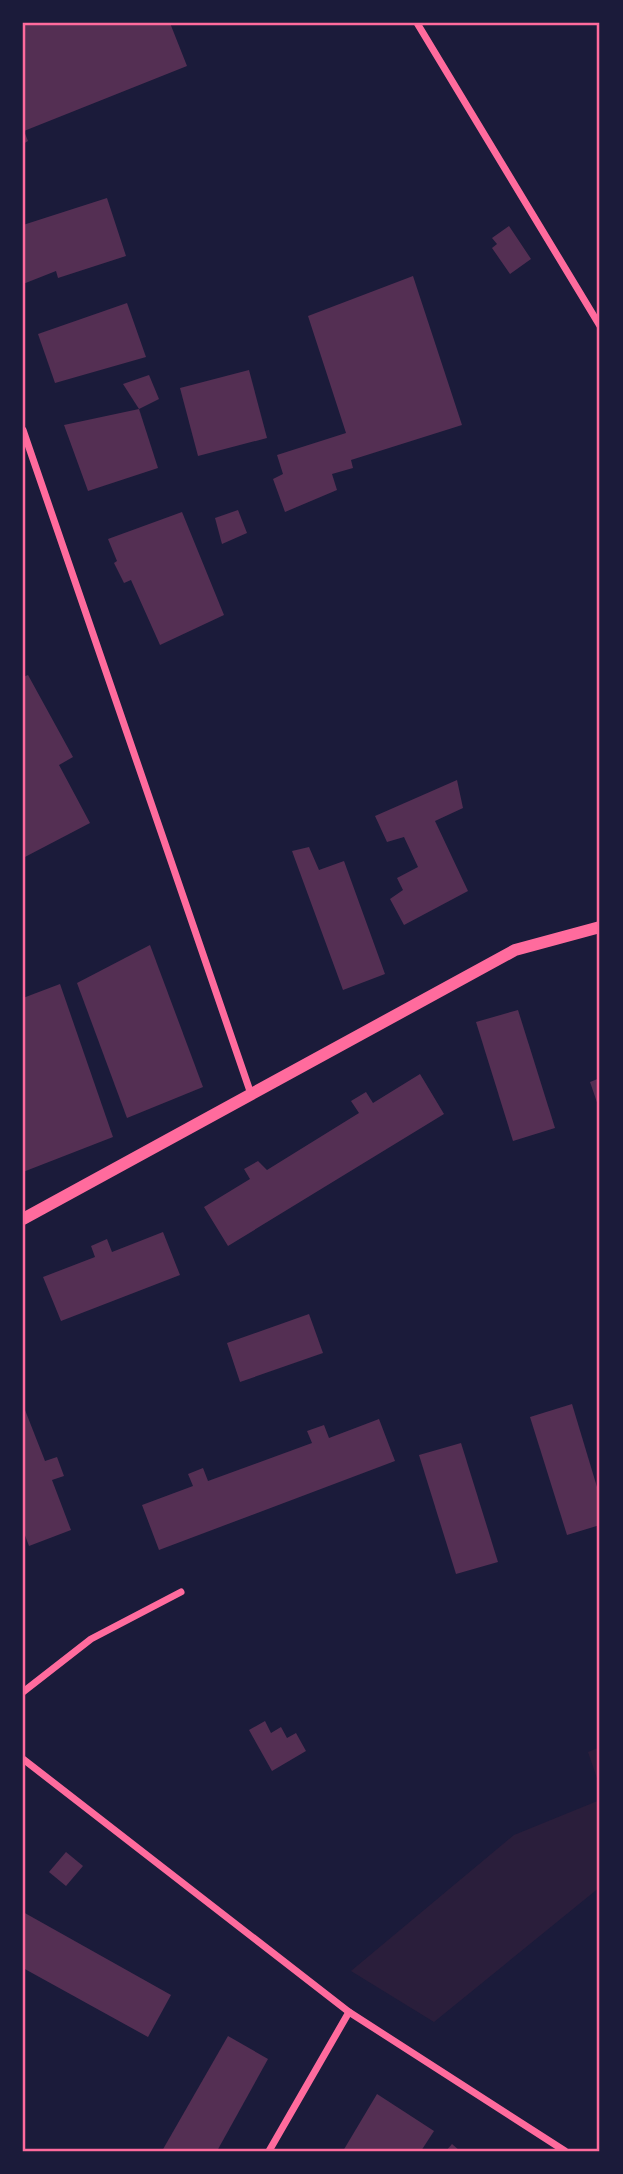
<svg xmlns="http://www.w3.org/2000/svg" width="623" height="2174" font-family="'Fira Sans',sans-serif">
	<rect width="100%" height="100%" fill="#1b1b3a"/>
	<g fill="#2a1e3b">
		<path d="M 600,1747 L 600,1787 L 588,1752 Z"/>
		<path d="M 600,1800 L 600,1887 L 434,2022 L 351,1971 L 514,1835 Z"/>
	</g>
	<g fill="#542f53">
		<path d="M 23,23 L 170,23 L 187,66 L 24,131 L 28,141 L 23,144 Z"/>
		<path d="M 107,198 L 126,256 L 58,278 L 56,271 L 23,284 L 23,225 Z"/>
		<path d="M 509,226 L 531,259 L 510,274 L 492,248 L 497,244 L 492,238 Z"/>
		<path d="M 413,276 L 462,425 L 351,460 L 353,468 L 332,474 L 337,490 L 285,512 L 273,479 L 283,474 L 277,455 L 346,433 L 308,316 Z"/>
		<path d="M 127,303 L 146,357 L 55,383 L 38,334 Z"/>
		<path d="M 249,370 L 267,438 L 198,456 L 180,388 Z"/>
		<path d="M 149,375 L 159,399 L 139,409 L 123,384 Z"/>
		<path d="M 139,409 L 158,468 L 88,491 L 64,425 Z"/>
		<path d="M 238,510 L 247,533 L 222,544 L 215,518 Z"/>
		<path d="M 182,512 L 224,615 L 160,645 L 131,580 L 124,583 L 114,563 L 117,561 L 108,539 Z"/>
		<path d="M 28,675 L 73,757 L 59,765 L 90,823 L 23,858 L 23,677 Z"/>
		<path d="M 457,780 L 463,808 L 435,821 L 468,891 L 404,925 L 390,899 L 403,890 L 397,878 L 418,867 L 404,837 L 387,842 L 375,816 Z"/>
		<path d="M 309,847 L 319,870 L 344,861 L 385,974 L 343,990 L 292,851 Z"/>
		<path d="M 150,945 L 203,1087 L 127,1118 L 77,983 Z"/>
		<path d="M 60,984 L 113,1137 L 23,1172 L 23,998 Z"/>
		<path d="M 518,1010 L 555,1128 L 513,1141 L 476,1022 Z"/>
		<path d="M 420,1074 L 444,1114 L 228,1246 L 204,1207 L 250,1179 L 244,1169 L 258,1161 L 267,1170 L 359,1113 L 351,1101 L 366,1092 L 373,1103 Z"/>
		<path d="M 600,1078 L 600,1111 L 590,1082 Z"/>
		<path d="M 163,1232 L 180,1275 L 61,1321 L 43,1277 L 95,1257 L 91,1246 L 107,1239 L 112,1252 Z"/>
		<path d="M 309,1314 L 323,1353 L 240,1382 L 227,1343 Z"/>
		<path d="M 572,1404 L 600,1497 L 600,1525 L 567,1535 L 530,1417 Z"/>
		<path d="M 25,1410 L 45,1461 L 57,1457 L 64,1476 L 52,1480 L 71,1530 L 29,1546 L 23,1530 L 23,1411 Z"/>
		<path d="M 379,1419 L 395,1461 L 159,1550 L 142,1505 L 193,1486 L 188,1474 L 203,1468 L 208,1481 L 312,1443 L 307,1431 L 324,1425 L 329,1438 Z"/>
		<path d="M 461,1443 L 498,1562 L 456,1574 L 419,1455 Z"/>
		<path d="M 265,1721 L 271,1733 L 281,1727 L 287,1738 L 296,1733 L 306,1751 L 272,1771 L 249,1730 Z"/>
		<path d="M 66,1852 L 83,1866 L 66,1886 L 49,1872 Z"/>
		<path d="M 23,1912 L 171,1995 L 148,2037 L 23,1968 Z"/>
		<path d="M 228,2036 L 268,2059 L 217,2151 L 162,2151 Z"/>
		<path d="M 377,2094 L 434,2131 L 421,2151 L 343,2151 Z"/>
		<path d="M 452,2144 L 460,2151 L 446,2151 Z"/>
	</g>
	<g fill="none" stroke-linecap="round" stroke-linejoin="round">
		<g stroke="#ff6b9d" stroke-width="7">
			<path d="M 417,23 L 600,326"/>
			<path d="M 23,430 L 251,1094"/>
			<path d="M 23,1692 L 91,1639 L 181,1592"/>
			<path d="M 23,1759 L 349,2012 L 565,2151"/>
			<path d="M 269,2151 L 349,2012"/>
		</g>
		<path stroke="#ff6b9d" stroke-width="12" d="M 23,1219 L 515,950 L 600,927"/>
	</g>
	<rect width="623" height="2174" fill="none" stroke="#1b1b3a" stroke-width="49"/>
	<rect x="24" y="24" width="574" height="2126" fill="none" stroke="#ff6b9d" stroke-width="2.5"/>
</svg>
